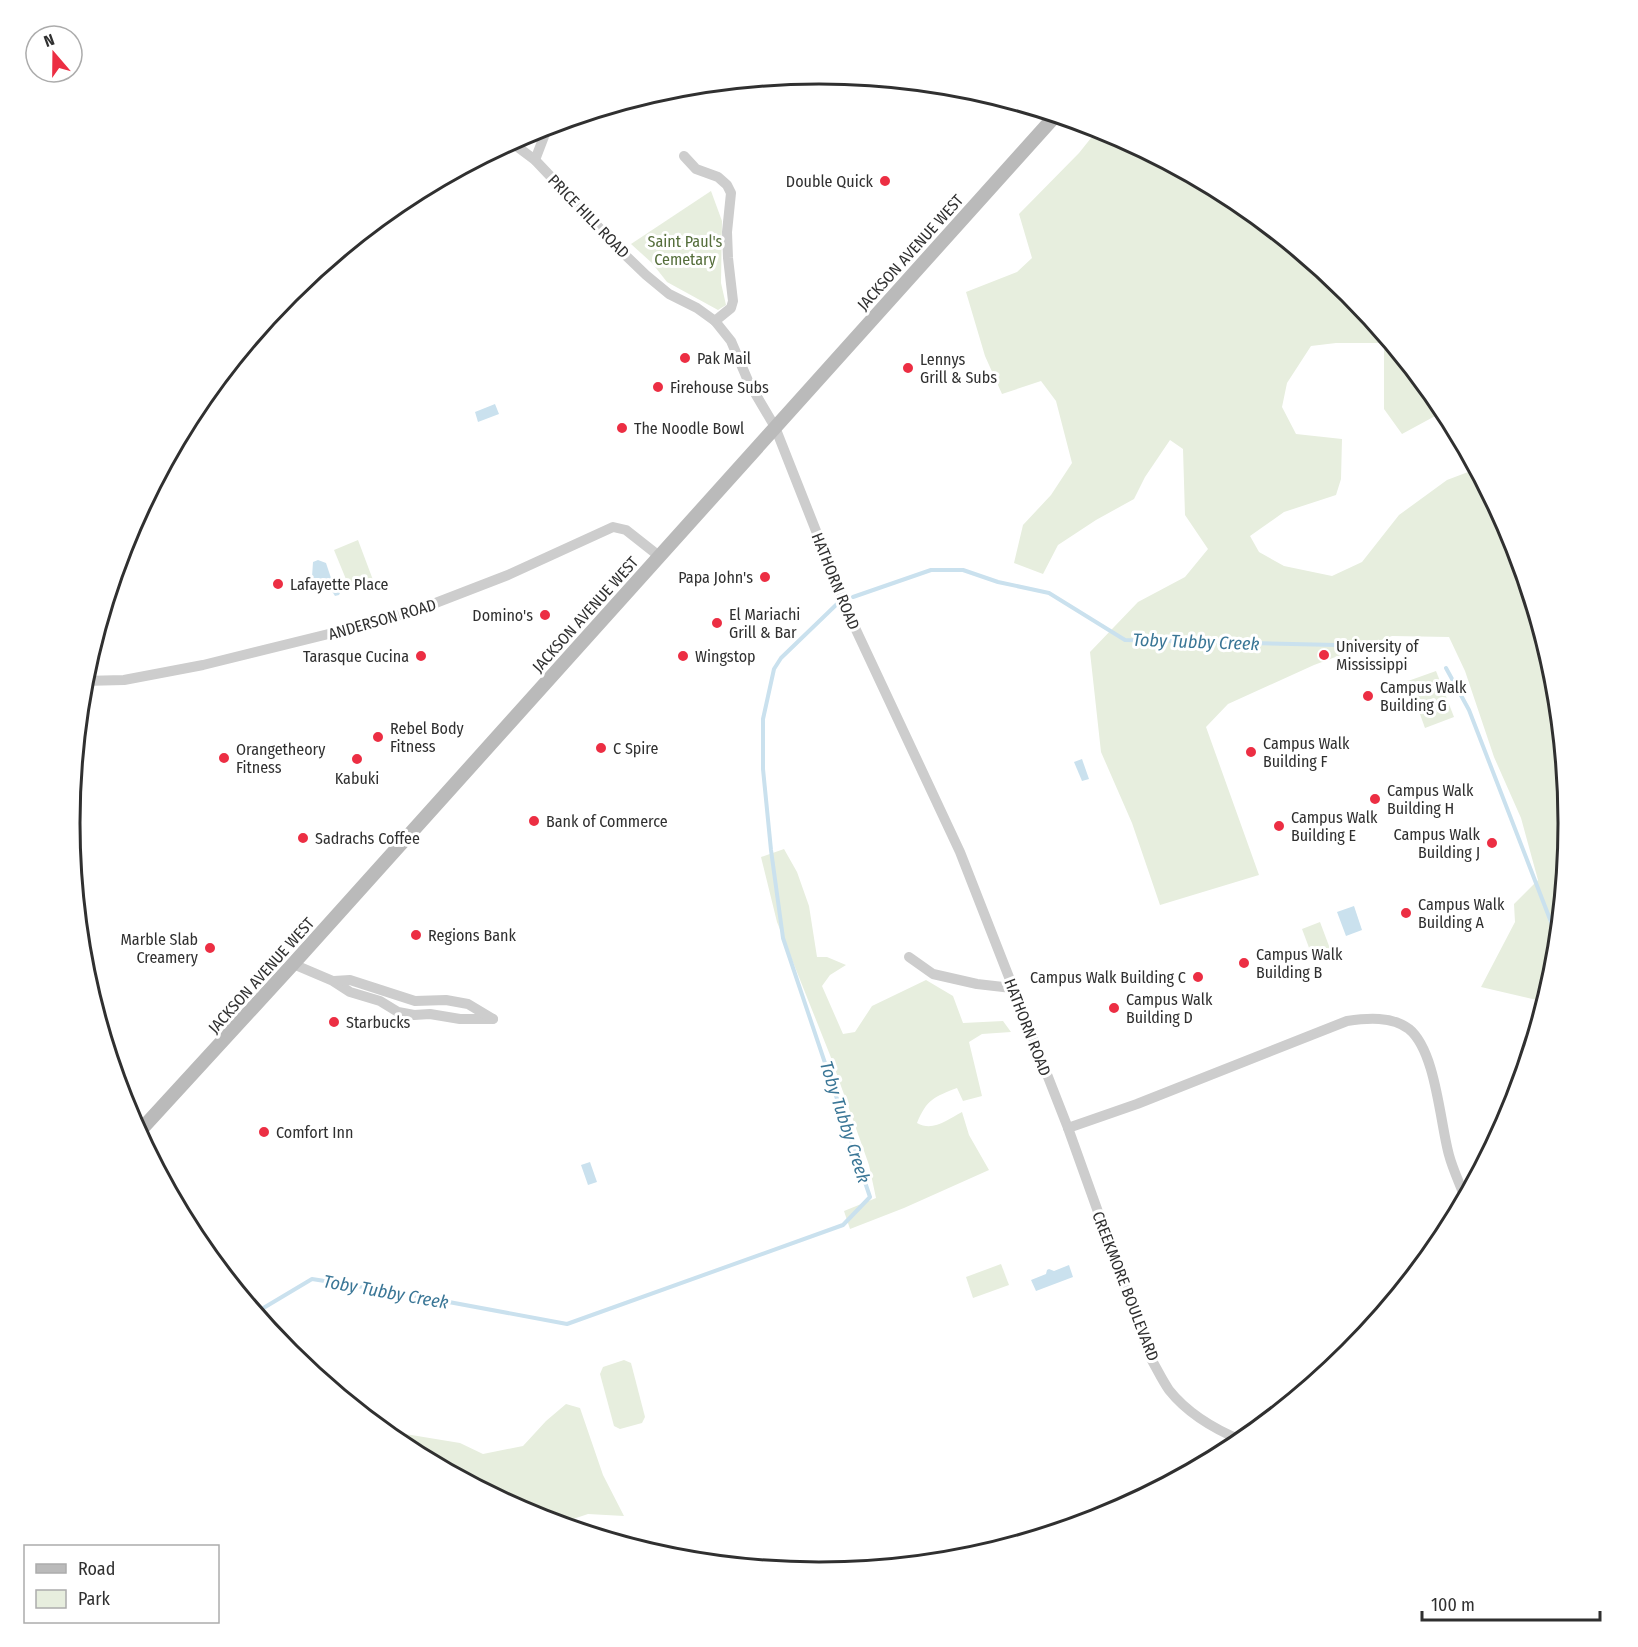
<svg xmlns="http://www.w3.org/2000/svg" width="1638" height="1647" font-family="'Fira Sans Condensed',sans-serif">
	<rect width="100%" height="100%" fill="#fff"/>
	<g fill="#e7eede">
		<path d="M 1099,128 L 1236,200 L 1350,293 L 1443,408 L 1437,415 L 1402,434 L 1384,409 L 1384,343 L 1336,343 L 1311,346 L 1287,383 L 1282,407 L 1296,434 L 1342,439 L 1341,479 L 1336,495 L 1284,512 L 1250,536 L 1259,552 L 1284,566 L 1332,576 L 1362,562 L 1399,515 L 1447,480 L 1476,469 L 1512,537 L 1555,678 L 1569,824 L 1555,970 L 1545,1002 L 1481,987 L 1515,922 L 1514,904 L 1538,880 L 1521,818 L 1494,757 L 1465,671 L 1449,637 L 1392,636 L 1314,665 L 1228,704 L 1206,727 L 1259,875 L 1160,905 L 1132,823 L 1101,752 L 1090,652 L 1138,602 L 1185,577 L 1208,549 L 1185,515 L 1183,449 L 1170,440 L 1145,477 L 1134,499 L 1096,520 L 1058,545 L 1043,574 L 1014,563 L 1023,525 L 1051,495 L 1072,463 L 1056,401 L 1041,381 L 1002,394 L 985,356 L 966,292 L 1017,272 L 1032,258 L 1019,214 L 1079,153 Z"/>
		<path d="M 711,191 L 722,221 L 721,283 L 726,305 L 718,310 L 667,282 L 652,263 L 631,244 Z"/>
		<path d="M 358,540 L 373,580 L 350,589 L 334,550 Z"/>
		<path d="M 1436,671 L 1454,717 L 1425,728 L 1408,681 Z"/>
		<path d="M 784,849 L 797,872 L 809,906 L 817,957 L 827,957 L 846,965 L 830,975 L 822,986 L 843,1034 L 855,1032 L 872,1006 L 926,980 L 953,996 L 963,1023 L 1003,1021 L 1011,1032 L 982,1034 L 969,1042 L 982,1096 L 963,1101 L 957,1088 C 934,1097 927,1099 917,1123 C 933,1132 947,1120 962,1112 L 969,1135 L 989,1170 L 904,1208 L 850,1229 L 844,1211 L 876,1198 L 869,1165 L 830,1055 L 777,922 L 761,857 Z"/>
		<path d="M 1320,922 L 1332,954 L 1314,961 L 1302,929 Z"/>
		<path d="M 1001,1264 L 1009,1285 L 973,1298 L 966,1277 Z"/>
		<path d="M 624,1360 L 631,1363 L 645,1417 L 642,1423 L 620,1429 L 614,1426 L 600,1374 L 603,1367 Z"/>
		<path d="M 566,1404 L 580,1408 L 603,1475 L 624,1516 L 588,1514 L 558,1524 L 532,1516 L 402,1447 L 386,1434 L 393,1432 L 460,1443 L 483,1454 L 523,1446 L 546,1421 Z"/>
	</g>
	<g fill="#cae1ee">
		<path d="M 495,404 L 499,414 L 478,422 L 475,412 Z"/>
		<path d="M 318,560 L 326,563 L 333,584 L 341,591 L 339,595 L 335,596 L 330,588 L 323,588 L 319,581 L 312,577 L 313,562 Z"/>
		<path d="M 1082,759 L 1089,779 L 1082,781 L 1074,762 Z"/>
		<path d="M 1354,906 L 1362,930 L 1346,936 L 1337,912 Z"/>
		<path d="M 590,1162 L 597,1182 L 588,1185 L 581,1165 Z"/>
		<path d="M 1069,1265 L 1073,1277 L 1036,1291 L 1031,1280 L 1046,1274 L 1047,1270 L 1049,1269 L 1054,1271 Z"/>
	</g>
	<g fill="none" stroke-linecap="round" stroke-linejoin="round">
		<g stroke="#cae1ee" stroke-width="4">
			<path d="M 853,597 L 931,570 L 963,570 L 998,582 L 1049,593 L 1125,640 L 1380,646"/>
			<path d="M 1446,668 L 1469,710 L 1558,940"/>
			<path d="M 255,1313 L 312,1279 L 395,1292 L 567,1324 L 843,1225 L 870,1197 L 783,938 L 771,850 L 763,769 L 763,719 L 774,669 L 781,658 L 837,604"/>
		</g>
		<g stroke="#cdcdcd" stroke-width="10">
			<path d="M 511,142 L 535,160 L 622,252 L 646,275 L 669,294 L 697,308 L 715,321 L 731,341 L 749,383 L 775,427 L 850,617 L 960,852 L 1068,1128 L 1150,1357 C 1156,1367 1162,1380 1169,1390 C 1188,1414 1216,1430 1243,1441"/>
			<path d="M 684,156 L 696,169 L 718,177 L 727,185 L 731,193 L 727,232 L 728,258 L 733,301 L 731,308 L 715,321"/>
			<path d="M 535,160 L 548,126"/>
			<path d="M 83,681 L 124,680 L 203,665 L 361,626 L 420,609 L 508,575 L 613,527 L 626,530 L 659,556"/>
			<path d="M 909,957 L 933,974 L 977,984 L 1012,988"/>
			<path d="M 293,964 L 333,981 L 350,992 L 380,1001 L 398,1012 L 414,1015 L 430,1014 L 460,1019 L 493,1019"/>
			<path d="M 334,981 L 350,980 L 415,1001 L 446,1000 L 468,1004 L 493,1019"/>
			<path d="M 1068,1128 L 1137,1104 L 1347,1021 C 1367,1018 1392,1016 1409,1029 C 1436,1051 1440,1123 1449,1155 C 1453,1170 1460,1184 1465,1198"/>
		</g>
		<path stroke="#bababa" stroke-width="14" d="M 138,1133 L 293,964 L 1056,115"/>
	</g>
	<g fill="#ec2e43" stroke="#fff" stroke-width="2">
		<circle cx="885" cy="181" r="6"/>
		<circle cx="685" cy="358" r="6"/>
		<circle cx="908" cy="368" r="6"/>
		<circle cx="658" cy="387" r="6"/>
		<circle cx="622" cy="428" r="6"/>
		<circle cx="765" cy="577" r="6"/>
		<circle cx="278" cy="584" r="6"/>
		<circle cx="545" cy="615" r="6"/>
		<circle cx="717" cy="623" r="6"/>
		<circle cx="1324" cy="655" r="6"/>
		<circle cx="421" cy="656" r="6"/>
		<circle cx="683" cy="656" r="6"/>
		<circle cx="1368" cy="696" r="6"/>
		<circle cx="378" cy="737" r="6"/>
		<circle cx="601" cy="748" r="6"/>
		<circle cx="1251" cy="752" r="6"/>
		<circle cx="224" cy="758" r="6"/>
		<circle cx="357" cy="759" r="6"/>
		<circle cx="1375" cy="799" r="6"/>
		<circle cx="534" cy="821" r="6"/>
		<circle cx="1279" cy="826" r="6"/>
		<circle cx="303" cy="838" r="6"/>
		<circle cx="1492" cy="843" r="6"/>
		<circle cx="1406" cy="913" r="6"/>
		<circle cx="416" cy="935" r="6"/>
		<circle cx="210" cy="948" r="6"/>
		<circle cx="1244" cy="963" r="6"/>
		<circle cx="1198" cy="977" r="6"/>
		<circle cx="1114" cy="1008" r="6"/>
		<circle cx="334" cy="1022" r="6"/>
		<circle cx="264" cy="1132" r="6"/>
	</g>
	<g text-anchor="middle" stroke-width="6" stroke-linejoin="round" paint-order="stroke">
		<g font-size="16" fill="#303030" stroke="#fff" text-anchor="start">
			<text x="873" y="187" text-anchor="end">Double Quick</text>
			<text x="697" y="364">Pak Mail</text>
			<text x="920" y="365">Lennys<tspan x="920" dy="18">Grill &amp; Subs</tspan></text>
			<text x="670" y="393">Firehouse Subs</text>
			<text x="634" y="434">The Noodle Bowl</text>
			<text x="753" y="583" text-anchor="end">Papa John's</text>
			<text x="290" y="590">Lafayette Place</text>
			<text x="729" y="620">El Mariachi<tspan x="729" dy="18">Grill &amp; Bar</tspan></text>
			<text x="533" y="621" text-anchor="end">Domino's</text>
			<text x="1336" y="652">University of<tspan x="1336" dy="18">Mississippi</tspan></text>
			<text x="409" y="662" text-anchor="end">Tarasque Cucina</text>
			<text x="695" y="662">Wingstop</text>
			<text x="1380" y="693">Campus Walk<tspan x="1380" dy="18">Building G</tspan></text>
			<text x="390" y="734">Rebel Body<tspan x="390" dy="18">Fitness</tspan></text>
			<text x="1263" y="749">Campus Walk<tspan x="1263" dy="18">Building F</tspan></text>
			<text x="613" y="754">C Spire</text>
			<text x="236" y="755">Orangetheory<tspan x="236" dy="18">Fitness</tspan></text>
			<text x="357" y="784" text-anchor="middle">Kabuki</text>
			<text x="1387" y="796">Campus Walk<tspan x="1387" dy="18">Building H</tspan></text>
			<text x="1291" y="823">Campus Walk<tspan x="1291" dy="18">Building E</tspan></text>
			<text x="546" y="827">Bank of Commerce</text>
			<text x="1480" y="840" text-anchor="end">Campus Walk<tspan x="1480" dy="18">Building J</tspan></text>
			<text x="315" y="844">Sadrachs Coffee</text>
			<text x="1418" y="910">Campus Walk<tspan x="1418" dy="18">Building A</tspan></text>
			<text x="428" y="941">Regions Bank</text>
			<text x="198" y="945" text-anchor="end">Marble Slab<tspan x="198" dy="18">Creamery</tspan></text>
			<text x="1256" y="960">Campus Walk<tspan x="1256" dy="18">Building B</tspan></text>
			<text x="1186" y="983" text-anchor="end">Campus Walk Building C</text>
			<text x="1126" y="1005">Campus Walk<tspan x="1126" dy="18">Building D</tspan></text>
			<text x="346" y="1028">Starbucks</text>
			<text x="276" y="1138">Comfort Inn</text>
		</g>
		<g font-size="16" fill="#303030" stroke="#fff">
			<text transform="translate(589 216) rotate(46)" y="6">PRICE HILL ROAD</text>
			<text transform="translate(910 252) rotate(-48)" y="6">JACKSON AVENUE WEST</text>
			<text transform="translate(836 581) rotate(68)" y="6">HATHORN ROAD</text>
			<text transform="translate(585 614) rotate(-48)" y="6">JACKSON AVENUE WEST</text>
			<text transform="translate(382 619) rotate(-16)" y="6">ANDERSON ROAD</text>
			<text transform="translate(261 975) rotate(-48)" y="6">JACKSON AVENUE WEST</text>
			<text transform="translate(1028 1027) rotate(69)" y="6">HATHORN ROAD</text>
			<text transform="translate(1126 1286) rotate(69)" y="6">CREEKMORE BOULEVARD</text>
		</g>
		<g font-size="16" fill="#556e3b" stroke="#fff">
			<text x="685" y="247">Saint Paul's<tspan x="685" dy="18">Cemetary</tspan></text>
		</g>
		<g font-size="18" font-style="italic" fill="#3a7696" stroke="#fff">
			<text transform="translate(1196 642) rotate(2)" y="6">Toby Tubby Creek</text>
			<text transform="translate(845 1122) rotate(72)" y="6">Toby Tubby Creek</text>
			<text transform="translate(386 1292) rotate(10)" y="6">Toby Tubby Creek</text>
		</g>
	</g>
	<path d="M0 0H1638V1647H0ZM80 823a739 739 0 1 1 1478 0a739 739 0 1 1-1478 0Z" fill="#fff" fill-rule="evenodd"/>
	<path fill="none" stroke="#303030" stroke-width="3" d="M80 823a739 739 0 1 1 1478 0a739 739 0 1 1-1478 0Z"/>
	<rect x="24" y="1545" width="195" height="78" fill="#ffffff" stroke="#acacac" stroke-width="1.5"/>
	<rect x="36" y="1564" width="30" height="9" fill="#bababa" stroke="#acacac" stroke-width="1.5"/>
	<text x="78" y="1575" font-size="18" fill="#303030">Road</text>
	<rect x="36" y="1590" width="30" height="18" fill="#e7eede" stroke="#acacac" stroke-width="1.5"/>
	<text x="78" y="1605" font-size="18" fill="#303030">Park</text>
	<g transform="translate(54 54) rotate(340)"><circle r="28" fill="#ffffff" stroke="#acacac" stroke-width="1.5"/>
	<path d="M0-4.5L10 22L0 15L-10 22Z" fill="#ec2e43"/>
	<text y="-9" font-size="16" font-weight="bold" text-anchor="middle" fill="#303030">N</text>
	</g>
	<path d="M1422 1611v9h178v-9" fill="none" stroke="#303030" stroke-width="3"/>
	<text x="1431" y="1611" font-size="18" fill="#303030" stroke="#ffffff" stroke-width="4.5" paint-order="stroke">100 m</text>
</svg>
